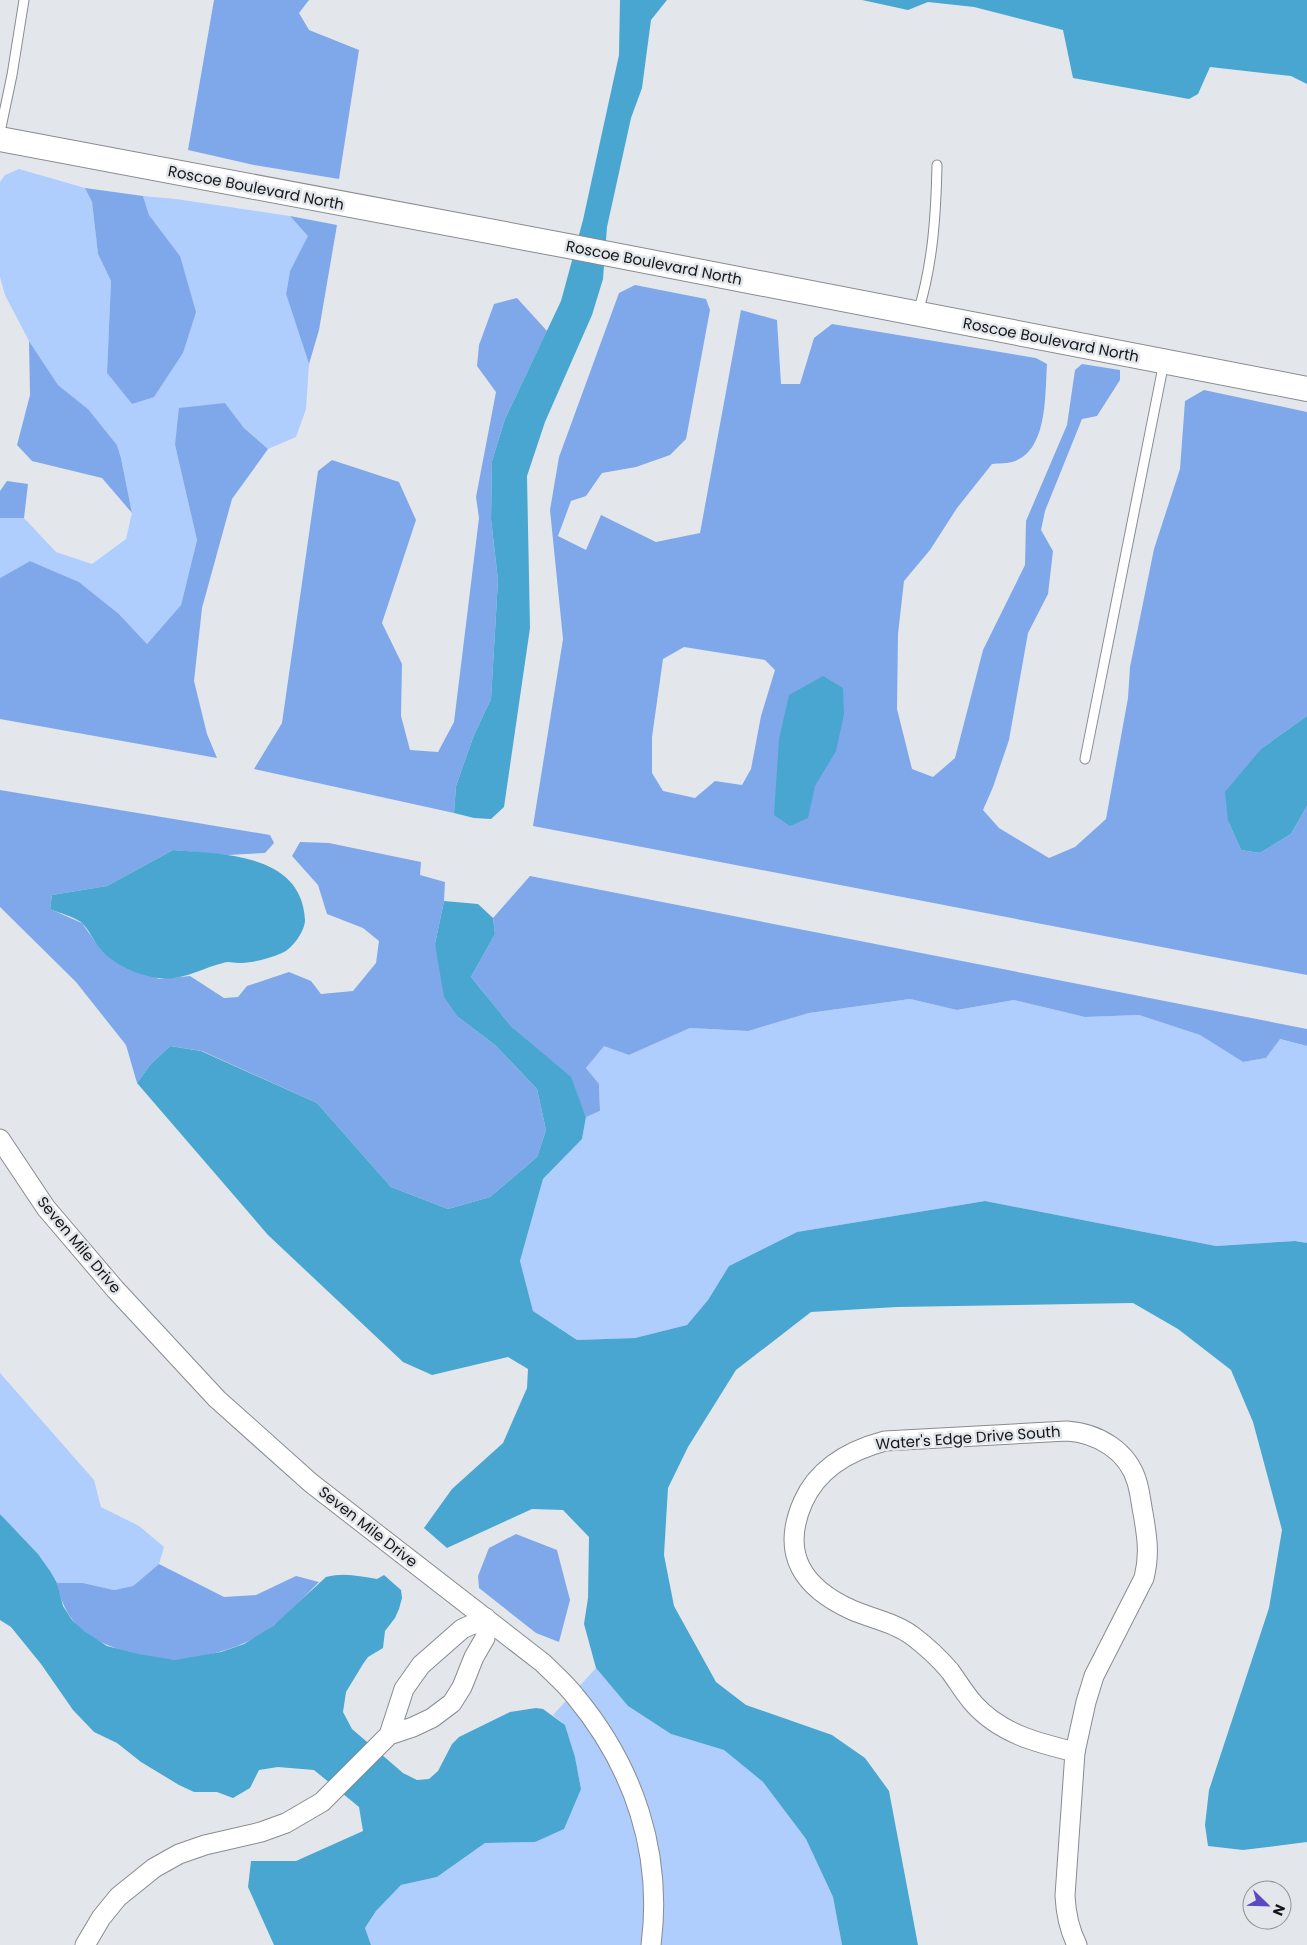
<svg xmlns="http://www.w3.org/2000/svg" width="1307" height="1945" font-family="Poppins,sans-serif">
	<rect width="100%" height="100%" fill="#e3e7ec"/>
	<g fill="#afcdfd">
		<path d="M 19,169 L 85,188 L 92,202 L 98,254 L 111,281 L 107,373 L 132,404 L 154,396 L 183,353 L 180,256 L 149,215 L 143,196 L 176,199 L 290,216 L 309,236 L 290,271 L 286,294 L 309,364 L 306,409 L 296,437 L 268,449 L 244,428 L 225,403 L 175,445 L 197,540 L 181,605 L 147,644 L 119,614 L 79,582 L 30,561 L 0,578 L 0,518 L 24,518 L 56,552 L 92,564 L 126,539 L 132,513 L 121,458 L 117,445 L 88,409 L 58,385 L 29,341 L 5,295 L 0,277 L 0,182 L 5,175 Z"/>
		<path d="M 910,999 L 957,1010 L 1014,1000 L 1085,1017 L 1139,1015 L 1200,1035 L 1243,1062 L 1266,1058 L 1279,1039 L 1307,1046 L 1307,1243 L 1295,1241 L 1216,1246 L 985,1201 L 797,1232 L 729,1266 L 708,1300 L 687,1325 L 635,1338 L 577,1340 L 533,1311 L 520,1261 L 543,1179 L 582,1139 L 586,1117 L 600,1111 L 599,1084 L 586,1068 L 604,1045 L 629,1055 L 690,1028 L 748,1031 L 809,1013 Z"/>
		<path d="M 0,1373 L 94,1480 L 101,1507 L 139,1526 L 164,1547 L 159,1564 L 133,1586 L 114,1590 L 83,1583 L 57,1583 L 38,1554 L 0,1514 Z"/>
		<path d="M 596,1668 L 628,1706 L 671,1734 L 724,1750 L 763,1782 L 806,1839 L 833,1897 L 842,1945 L 371,1945 L 365,1928 L 376,1911 L 401,1885 L 437,1877 L 485,1843 L 535,1842 L 581,1789 L 575,1757 L 565,1725 L 553,1715 Z"/>
	</g>
	<g fill="#7fa8ea" fill-rule="evenodd">
		<path d="M 214,0 L 309,0 L 299,13 L 309,30 L 359,50 L 339,179 L 254,165 L 188,150 Z"/>
		<path d="M 85,188 L 143,196 L 149,215 L 180,256 L 196,312 L 183,353 L 154,397 L 132,404 L 107,373 L 111,281 L 98,254 L 92,202 Z"/>
		<path d="M 290,216 L 337,225 L 319,330 L 309,364 L 286,294 L 290,271 L 308,236 Z"/>
		<path d="M 635,285 L 706,299 L 710,310 L 686,439 L 670,455 L 636,467 L 602,473 L 586,496 L 571,501 L 558,536 L 586,550 L 601,515 L 656,542 L 700,533 L 741,310 L 777,320 L 781,384 L 800,384 L 814,338 L 832,324 L 1036,358 L 1047,364 C 1045,393 1048,449 1015,461 C 1008,464 999,463 992,464 L 957,508 L 930,550 L 904,581 L 898,634 L 897,709 L 912,769 L 933,777 L 955,758 L 983,650 L 1025,565 L 1026,521 L 1067,425 L 1075,370 L 1082,364 L 1120,370 L 1120,380 L 1097,416 L 1082,419 L 1045,511 L 1041,530 L 1053,551 L 1048,594 L 1028,633 L 1009,740 L 993,787 L 983,810 L 999,828 L 1049,858 L 1075,847 L 1106,819 L 1128,698 L 1130,667 L 1154,549 L 1180,469 L 1185,401 L 1204,390 L 1307,412 L 1307,716 L 1262,748 L 1228,821 L 1241,850 L 1260,853 L 1291,834 L 1307,806 L 1307,975 L 533,826 L 563,639 L 550,510 L 559,457 L 619,293 ZM 684,647 L 765,660 L 775,670 L 761,716 L 751,769 L 742,785 L 715,781 L 695,798 L 663,791 L 652,773 L 652,737 L 663,659 Z"/>
		<path d="M 517,298 L 547,331 L 505,419 L 492,461 L 491,519 L 498,580 L 491,699 L 474,735 L 456,786 L 454,813 L 254,769 L 282,723 L 318,471 L 332,460 L 399,482 L 416,520 L 382,623 L 402,664 L 401,716 L 410,750 L 438,752 L 454,722 L 479,518 L 476,497 L 496,392 L 477,366 L 479,345 L 494,304 Z"/>
		<path d="M 29,341 L 58,385 L 88,409 L 117,445 L 121,458 L 132,513 L 102,478 L 32,461 L 17,445 L 30,395 Z"/>
		<path d="M 225,403 L 244,428 L 268,449 L 232,499 L 202,608 L 194,681 L 207,734 L 217,758 L 0,719 L 0,578 L 30,561 L 79,582 L 119,614 L 147,644 L 181,605 L 197,540 L 175,445 L 179,408 Z"/>
		<path d="M 7,481 L 28,484 L 24,518 L 0,518 L 0,491 Z"/>
		<path d="M 0,790 L 270,835 L 274,843 L 265,853 L 227,855 L 173,850 L 107,886 L 52,895 L 50,909 L 82,923 L 101,950 L 159,979 L 190,976 L 224,998 L 238,997 L 247,986 L 289,972 L 311,981 L 321,994 L 353,991 L 376,963 L 379,941 L 363,928 L 327,914 L 318,885 L 292,856 L 300,842 L 329,843 L 421,862 L 420,875 L 445,882 L 444,901 L 435,944 L 458,1017 L 495,1045 L 537,1089 L 546,1130 L 537,1157 L 490,1197 L 448,1209 L 391,1187 L 317,1103 L 202,1051 L 170,1046 L 150,1065 L 137,1083 L 126,1045 L 76,982 L 0,907 Z"/>
		<path d="M 530,876 L 1307,1029 L 1307,1046 L 1280,1039 L 1266,1058 L 1243,1062 L 1200,1035 L 1139,1015 L 1085,1017 L 1014,1000 L 957,1010 L 910,999 L 809,1013 L 748,1031 L 690,1028 L 629,1055 L 604,1046 L 586,1068 L 599,1084 L 600,1111 L 586,1117 L 570,1077 L 511,1026 L 471,977 L 495,934 L 493,918 Z"/>
		<path d="M 516,1534 L 557,1550 L 570,1600 L 559,1642 L 536,1633 L 479,1588 L 478,1576 L 489,1548 Z"/>
		<path d="M 159,1564 L 224,1597 L 256,1595 L 296,1576 L 319,1582 C 296,1605 273,1632 242,1644 C 227,1651 191,1660 175,1660 C 166,1660 157,1657 148,1656 C 103,1648 66,1633 57,1583 L 83,1583 L 114,1590 L 133,1586 Z"/>
	</g>
	<g fill="#49a6d0">
		<path d="M 620,0 L 667,0 L 651,20 L 642,88 L 631,118 L 607,227 L 603,279 L 592,315 L 545,422 L 527,476 L 530,628 L 504,807 L 491,819 L 474,818 L 454,813 L 456,786 L 474,735 L 491,699 L 498,580 L 491,519 L 492,461 L 505,419 L 561,301 L 583,220 L 619,55 Z"/>
		<path d="M 862,0 L 1307,0 L 1307,84 L 1291,76 L 1210,67 L 1198,94 L 1189,99 L 1073,78 L 1063,30 L 974,7 L 928,2 L 908,10 Z"/>
		<path d="M 823,676 L 843,688 L 844,714 L 836,751 L 815,786 L 808,818 L 790,826 L 774,815 L 779,739 L 789,695 Z"/>
		<path d="M 1307,716 L 1307,806 L 1291,834 L 1260,853 L 1241,850 L 1228,821 L 1225,792 L 1262,748 Z"/>
		<path d="M 173,850 C 222,854 302,853 305,920 C 305,931 292,949 282,953 C 268,959 253,963 238,963 C 233,963 228,961 223,963 C 202,968 180,982 158,978 C 137,975 115,965 101,950 C 94,942 89,929 81,922 C 72,916 59,913 50,909 L 52,895 L 107,886 Z"/>
		<path d="M 444,901 L 478,904 L 493,918 L 495,934 L 471,977 L 511,1026 L 571,1077 L 586,1117 L 582,1139 L 543,1179 L 520,1261 L 533,1311 L 577,1340 L 635,1338 L 687,1325 L 708,1300 L 729,1266 L 797,1232 L 985,1201 L 1216,1246 L 1295,1241 L 1307,1243 L 1307,1842 L 1243,1850 L 1208,1846 L 1205,1825 L 1209,1790 L 1269,1608 L 1282,1530 L 1253,1422 L 1231,1370 L 1178,1329 L 1133,1303 L 897,1307 L 811,1312 L 736,1370 L 688,1447 L 668,1488 L 664,1555 L 674,1606 L 716,1682 L 746,1705 L 832,1735 L 865,1758 L 889,1791 L 918,1945 L 842,1945 L 833,1897 L 806,1839 L 763,1782 L 724,1750 L 671,1734 L 628,1706 L 596,1668 L 584,1624 L 588,1598 L 589,1537 L 563,1510 L 532,1509 L 447,1548 L 424,1528 L 452,1489 L 503,1443 L 527,1388 L 528,1369 L 508,1357 L 432,1375 L 403,1362 L 268,1235 L 137,1083 L 150,1065 L 170,1046 L 201,1051 L 317,1103 L 391,1187 L 448,1209 L 490,1197 L 537,1157 L 546,1130 L 537,1089 L 495,1045 L 458,1017 L 444,997 L 435,944 Z"/>
		<path d="M 0,1514 L 38,1554 L 50,1571 L 57,1583 L 63,1606 L 72,1620 L 84,1631 L 107,1646 L 139,1654 L 175,1660 L 221,1652 L 244,1644 L 273,1626 L 326,1577 C 344,1572 359,1576 377,1579 L 384,1575 L 401,1590 L 402,1598 L 399,1609 L 395,1618 L 385,1631 L 383,1648 L 368,1657 L 363,1664 L 346,1692 L 343,1712 L 352,1729 L 403,1773 L 417,1780 L 429,1779 L 438,1771 L 452,1744 L 459,1737 L 510,1712 L 536,1708 L 543,1709 L 565,1725 L 575,1757 L 581,1789 L 564,1829 L 535,1842 L 485,1843 L 437,1877 L 401,1885 L 376,1911 L 365,1928 L 371,1945 L 274,1945 L 248,1887 L 251,1861 L 296,1861 L 363,1831 L 359,1807 L 314,1770 L 278,1767 L 259,1770 L 250,1788 L 233,1798 L 217,1792 L 194,1792 L 179,1785 L 141,1762 L 117,1743 L 94,1732 L 73,1710 L 41,1664 L 11,1627 L 0,1620 Z"/>
	</g>
	<g fill="none" stroke-linecap="round" stroke-linejoin="round">
		<defs>
			<g id="service">
				<path d="M 0,132 L 12,75 L 24,0"/>
				<path d="M 918,312 C 933,264 936,214 937,165"/>
				<path d="M 1085,759 L 1164,362"/>
			</g>
			<g id="minor">
				<path d="M 0,1139 L 46,1208 L 115,1289 L 217,1399 L 311,1483 L 543,1663 C 554,1674 566,1684 575,1696 C 634,1767 663,1853 651,1945"/>
				<path d="M 1067,1431 C 1098,1433 1128,1451 1137,1482 C 1140,1492 1141,1503 1143,1513 C 1147,1536 1150,1555 1144,1578 L 1094,1676 L 1086,1702 L 1075,1752 C 1038,1743 1001,1734 974,1704 C 965,1694 958,1682 950,1671 C 939,1658 927,1647 914,1637 C 896,1623 873,1619 852,1610 C 803,1588 780,1554 803,1502 C 818,1468 851,1450 885,1441 Z"/>
				<path d="M 1075,1752 L 1065,1896 C 1066,1915 1069,1929 1077,1945"/>
				<path d="M 85,1945 L 101,1918 L 118,1897 L 154,1868 L 179,1854 L 205,1845 L 261,1832 L 286,1823 L 322,1802 L 389,1735 L 404,1689 L 421,1665 L 462,1629 L 486,1618 L 485,1638 L 474,1657 L 462,1687 L 452,1703 L 432,1718 L 413,1727 L 389,1735"/>
			</g>
			<path id="tertiary" d="M 0,139 L 568,246 L 1307,389"/>
		</defs>
		<use href="#service" stroke="#888b90" stroke-width="11"/>
		<use href="#minor" stroke="#888b90" stroke-width="21"/>
		<use href="#tertiary" stroke="#888b90" stroke-width="26"/>
		<use href="#service" stroke="#fff" stroke-width="9"/>
		<use href="#minor" stroke="#fff" stroke-width="19"/>
		<use href="#tertiary" stroke="#fff" stroke-width="24"/>
	</g>
	<g text-anchor="middle" stroke-width="5" stroke-linejoin="round" paint-order="stroke">
		<g font-size="15" fill="#141517" stroke="#e3e7ec">
			<text transform="translate(256 188) rotate(11)" y="5">Roscoe Boulevard North</text>
			<text transform="translate(654 263) rotate(11)" y="5">Roscoe Boulevard North</text>
			<text transform="translate(1051 340) rotate(11)" y="5">Roscoe Boulevard North</text>
			<text transform="translate(79 1245) rotate(50)" y="5">Seven Mile Drive</text>
			<text transform="translate(968 1438) rotate(-4)" y="5">Water's Edge Drive South</text>
			<text transform="translate(368 1527) rotate(38)" y="5">Seven Mile Drive</text>
		</g>
	</g>
	<g transform="translate(1267 1905) rotate(113)"><circle r="24" fill="#e3e7ec" stroke="#909397"/>
	<path d="M0-4L9 19L0 12L-9 19Z" fill="#5a49c1"/>
	<text y="-8" font-size="14" font-weight="bold" text-anchor="middle" fill="#141517">N</text>
	</g>
</svg>
